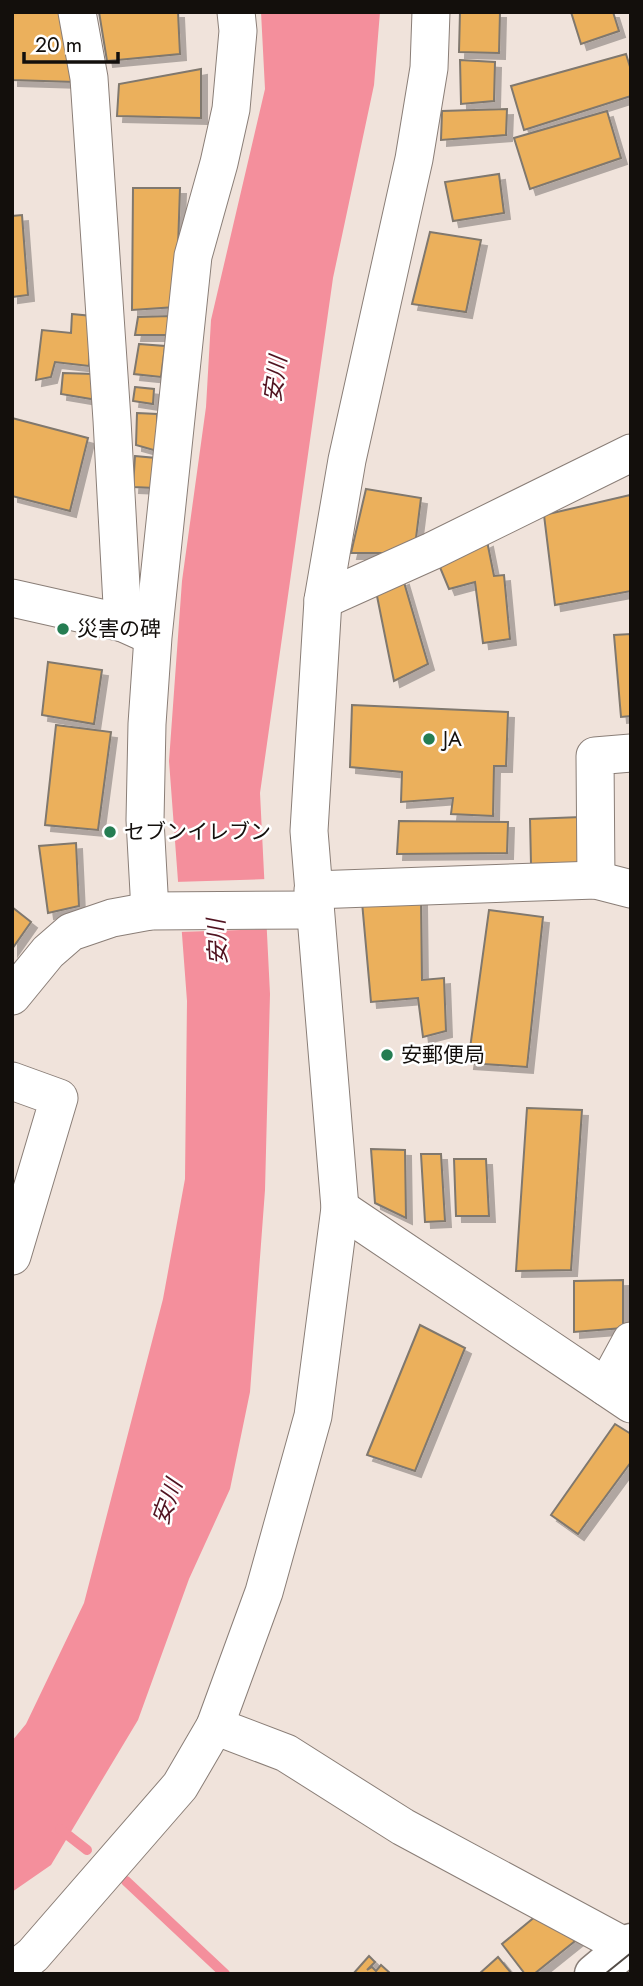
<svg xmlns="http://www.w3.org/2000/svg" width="643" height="1986" font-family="Jost,'Noto Sans JP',sans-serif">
	<defs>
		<filter id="shadow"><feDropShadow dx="6" dy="6" stdDeviation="0" flood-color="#0004"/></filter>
	</defs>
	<rect width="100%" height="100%" fill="#f0e3db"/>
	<path fill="#f48f9c" d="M 261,12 L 380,12 L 374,85 L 333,278 L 260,793 L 270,994 L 265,1190 L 250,1392 L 230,1489 L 189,1579 L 138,1720 L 51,1865 L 12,1892 L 12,1741 L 26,1724 L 84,1603 L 163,1299 L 185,1179 L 187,1001 L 169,761 L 182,581 L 206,407 L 211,320 L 265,89 Z"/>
	<path fill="#f0e3db" d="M 268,879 L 270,929 L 178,932 L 174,882 Z"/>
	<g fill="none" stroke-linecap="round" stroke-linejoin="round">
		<g stroke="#f48f9c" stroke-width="10">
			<path d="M 60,1829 L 87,1850"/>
			<path d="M 126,1881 L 225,1974"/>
		</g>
	</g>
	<g fill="#ebb05b" stroke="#80786e" stroke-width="2" filter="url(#shadow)">
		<path d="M 12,12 L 68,12 L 75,82 L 12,80 Z"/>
		<path d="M 99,12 L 178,12 L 180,54 L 107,61 Z"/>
		<path d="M 460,12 L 500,12 L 499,53 L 459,52 Z"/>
		<path d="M 571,12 L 613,12 L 619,31 L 581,44 Z"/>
		<path d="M 626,54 L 631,70 L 631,96 L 524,130 L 511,86 Z"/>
		<path d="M 460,60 L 495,62 L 494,101 L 461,104 Z"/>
		<path d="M 201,69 L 201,118 L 117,116 L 119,84 Z"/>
		<path d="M 507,109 L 506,135 L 441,140 L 442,111 Z"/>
		<path d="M 607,111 L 621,158 L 530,189 L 514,138 Z"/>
		<path d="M 499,174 L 504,213 L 453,221 L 445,182 Z"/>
		<path d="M 133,188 L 180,188 L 176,307 L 132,310 Z"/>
		<path d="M 22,215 L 28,295 L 12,297 L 12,216 Z"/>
		<path d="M 430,232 L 481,240 L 466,312 L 412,304 Z"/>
		<path d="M 72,314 L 92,316 L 89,366 L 55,362 L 51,377 L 36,380 L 42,330 L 71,333 Z"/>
		<path d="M 170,316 L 170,335 L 135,335 L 138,317 Z"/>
		<path d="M 139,344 L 165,346 L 161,377 L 134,374 Z"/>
		<path d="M 63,373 L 94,374 L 97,400 L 61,394 Z"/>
		<path d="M 135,387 L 154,389 L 153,404 L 133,401 Z"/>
		<path d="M 137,413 L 157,414 L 157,451 L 136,445 Z"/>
		<path d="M 12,418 L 88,438 L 70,511 L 12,496 Z"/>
		<path d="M 135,456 L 156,458 L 155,488 L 133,487 Z"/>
		<path d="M 366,489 L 421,498 L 416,538 L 392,553 L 351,553 Z"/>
		<path d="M 630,495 L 631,591 L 555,605 L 544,515 Z"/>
		<path d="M 487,541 L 494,576 L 504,575 L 510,639 L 483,643 L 475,582 L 449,589 L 439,565 Z"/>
		<path d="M 403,579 L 428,664 L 394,681 L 376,591 Z"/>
		<path d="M 631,634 L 631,716 L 621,717 L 614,635 Z"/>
		<path d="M 48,662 L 102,670 L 94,724 L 42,715 Z"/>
		<path d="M 352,705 L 508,712 L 506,766 L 494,766 L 493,816 L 451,814 L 453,798 L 401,802 L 402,772 L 350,767 Z"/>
		<path d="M 56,725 L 111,732 L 98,830 L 45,825 Z"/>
		<path d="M 581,817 L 583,863 L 531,864 L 530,819 Z"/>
		<path d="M 399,821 L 508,822 L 507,853 L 397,854 Z"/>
		<path d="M 76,843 L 79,906 L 48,913 L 39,846 Z"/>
		<path d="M 421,899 L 422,980 L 444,978 L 446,1031 L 423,1037 L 418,998 L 371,1002 L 362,902 Z"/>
		<path d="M 12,907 L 31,922 L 12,949 Z"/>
		<path d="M 489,910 L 543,917 L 527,1067 L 468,1063 Z"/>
		<path d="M 527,1108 L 582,1110 L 571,1270 L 516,1271 Z"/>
		<path d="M 371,1149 L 405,1150 L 406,1218 L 375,1203 Z"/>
		<path d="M 421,1154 L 441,1154 L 445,1221 L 425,1222 Z"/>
		<path d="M 454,1159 L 486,1159 L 489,1216 L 456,1216 Z"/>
		<path d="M 623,1280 L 623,1328 L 574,1332 L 574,1281 Z"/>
		<path d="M 420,1325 L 465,1348 L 415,1471 L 367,1455 Z"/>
		<path d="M 615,1424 L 631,1434 L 631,1462 L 578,1534 L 551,1515 Z"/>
		<path d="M 548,1906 L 585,1933 L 534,1974 L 525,1974 L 502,1944 Z"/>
		<path d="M 369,1956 L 375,1962 L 367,1970 L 372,1967 L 376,1971 L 381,1965 L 391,1974 L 353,1974 Z"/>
		<path d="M 498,1957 L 512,1974 L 479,1974 Z"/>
	</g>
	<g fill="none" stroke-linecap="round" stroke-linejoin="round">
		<defs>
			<g id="minor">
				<path d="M 77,12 L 89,78 L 112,420 L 123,623"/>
				<path d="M 12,598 L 123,623 L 143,632"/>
				<path d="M 323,600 L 432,551 L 631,453"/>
				<path d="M 596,880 L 595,756 L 631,753"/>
				<path d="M 313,890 L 596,880 L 631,889"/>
				<path d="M 150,911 L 145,820 L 147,724 L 153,637 L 193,256 L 219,163 L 231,109 L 238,31 L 236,12"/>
				<path d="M 12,996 L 48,952 L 71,932 L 112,918 L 150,911 L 314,910"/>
				<path d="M 12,1081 L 59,1098 L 12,1256"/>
				<path d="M 340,1208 L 631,1404"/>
				<path d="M 606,1387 L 631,1341"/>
				<path d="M 215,1726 L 286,1753 L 403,1827 L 626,1947"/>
				<path d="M 12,1972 L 33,1955 L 180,1786 L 215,1726 L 264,1592 L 313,1416 L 340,1208 L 309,831 L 323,600 L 347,460 L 414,159 L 429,68 L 431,12"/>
			</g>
			<path id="major" d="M 594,1974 L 631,1943"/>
		</defs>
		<use href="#minor" stroke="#8a7e77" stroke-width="39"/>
		<use href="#major" stroke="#8a7e77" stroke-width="41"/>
		<use href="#minor" stroke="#fff" stroke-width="37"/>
		<use href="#major" stroke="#fff" stroke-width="38"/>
		<path stroke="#534c47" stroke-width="2" d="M 605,1974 L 631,1953"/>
	</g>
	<g fill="#257d52" stroke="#fff" stroke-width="2.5">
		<circle cx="63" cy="629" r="7"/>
		<circle cx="429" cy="739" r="7"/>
		<circle cx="110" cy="832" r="7"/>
		<circle cx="387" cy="1055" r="7"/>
	</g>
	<g text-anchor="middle" stroke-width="5" stroke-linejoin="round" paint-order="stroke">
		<g font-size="21" fill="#130f0c" stroke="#fff" text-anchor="start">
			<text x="77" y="636">災害の碑</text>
			<text x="443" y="746">JA</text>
			<text x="124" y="839">セブンイレブン</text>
			<text x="401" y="1062">安郵便局</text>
		</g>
		<g font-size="23" font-style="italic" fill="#511320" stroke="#fff">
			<text transform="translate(275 379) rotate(-82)" y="8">安川</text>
			<text transform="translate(217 942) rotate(-93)" y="8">安川</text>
			<text transform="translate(167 1502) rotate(-70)" y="8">安川</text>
		</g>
	</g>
	<rect width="643" height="1986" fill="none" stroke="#130f0c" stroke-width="28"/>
	<path d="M24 52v10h94v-10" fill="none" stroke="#130f0c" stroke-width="3.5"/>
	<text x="35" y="52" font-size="21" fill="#130f0c" stroke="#ffffff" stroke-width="5" paint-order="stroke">20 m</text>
</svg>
